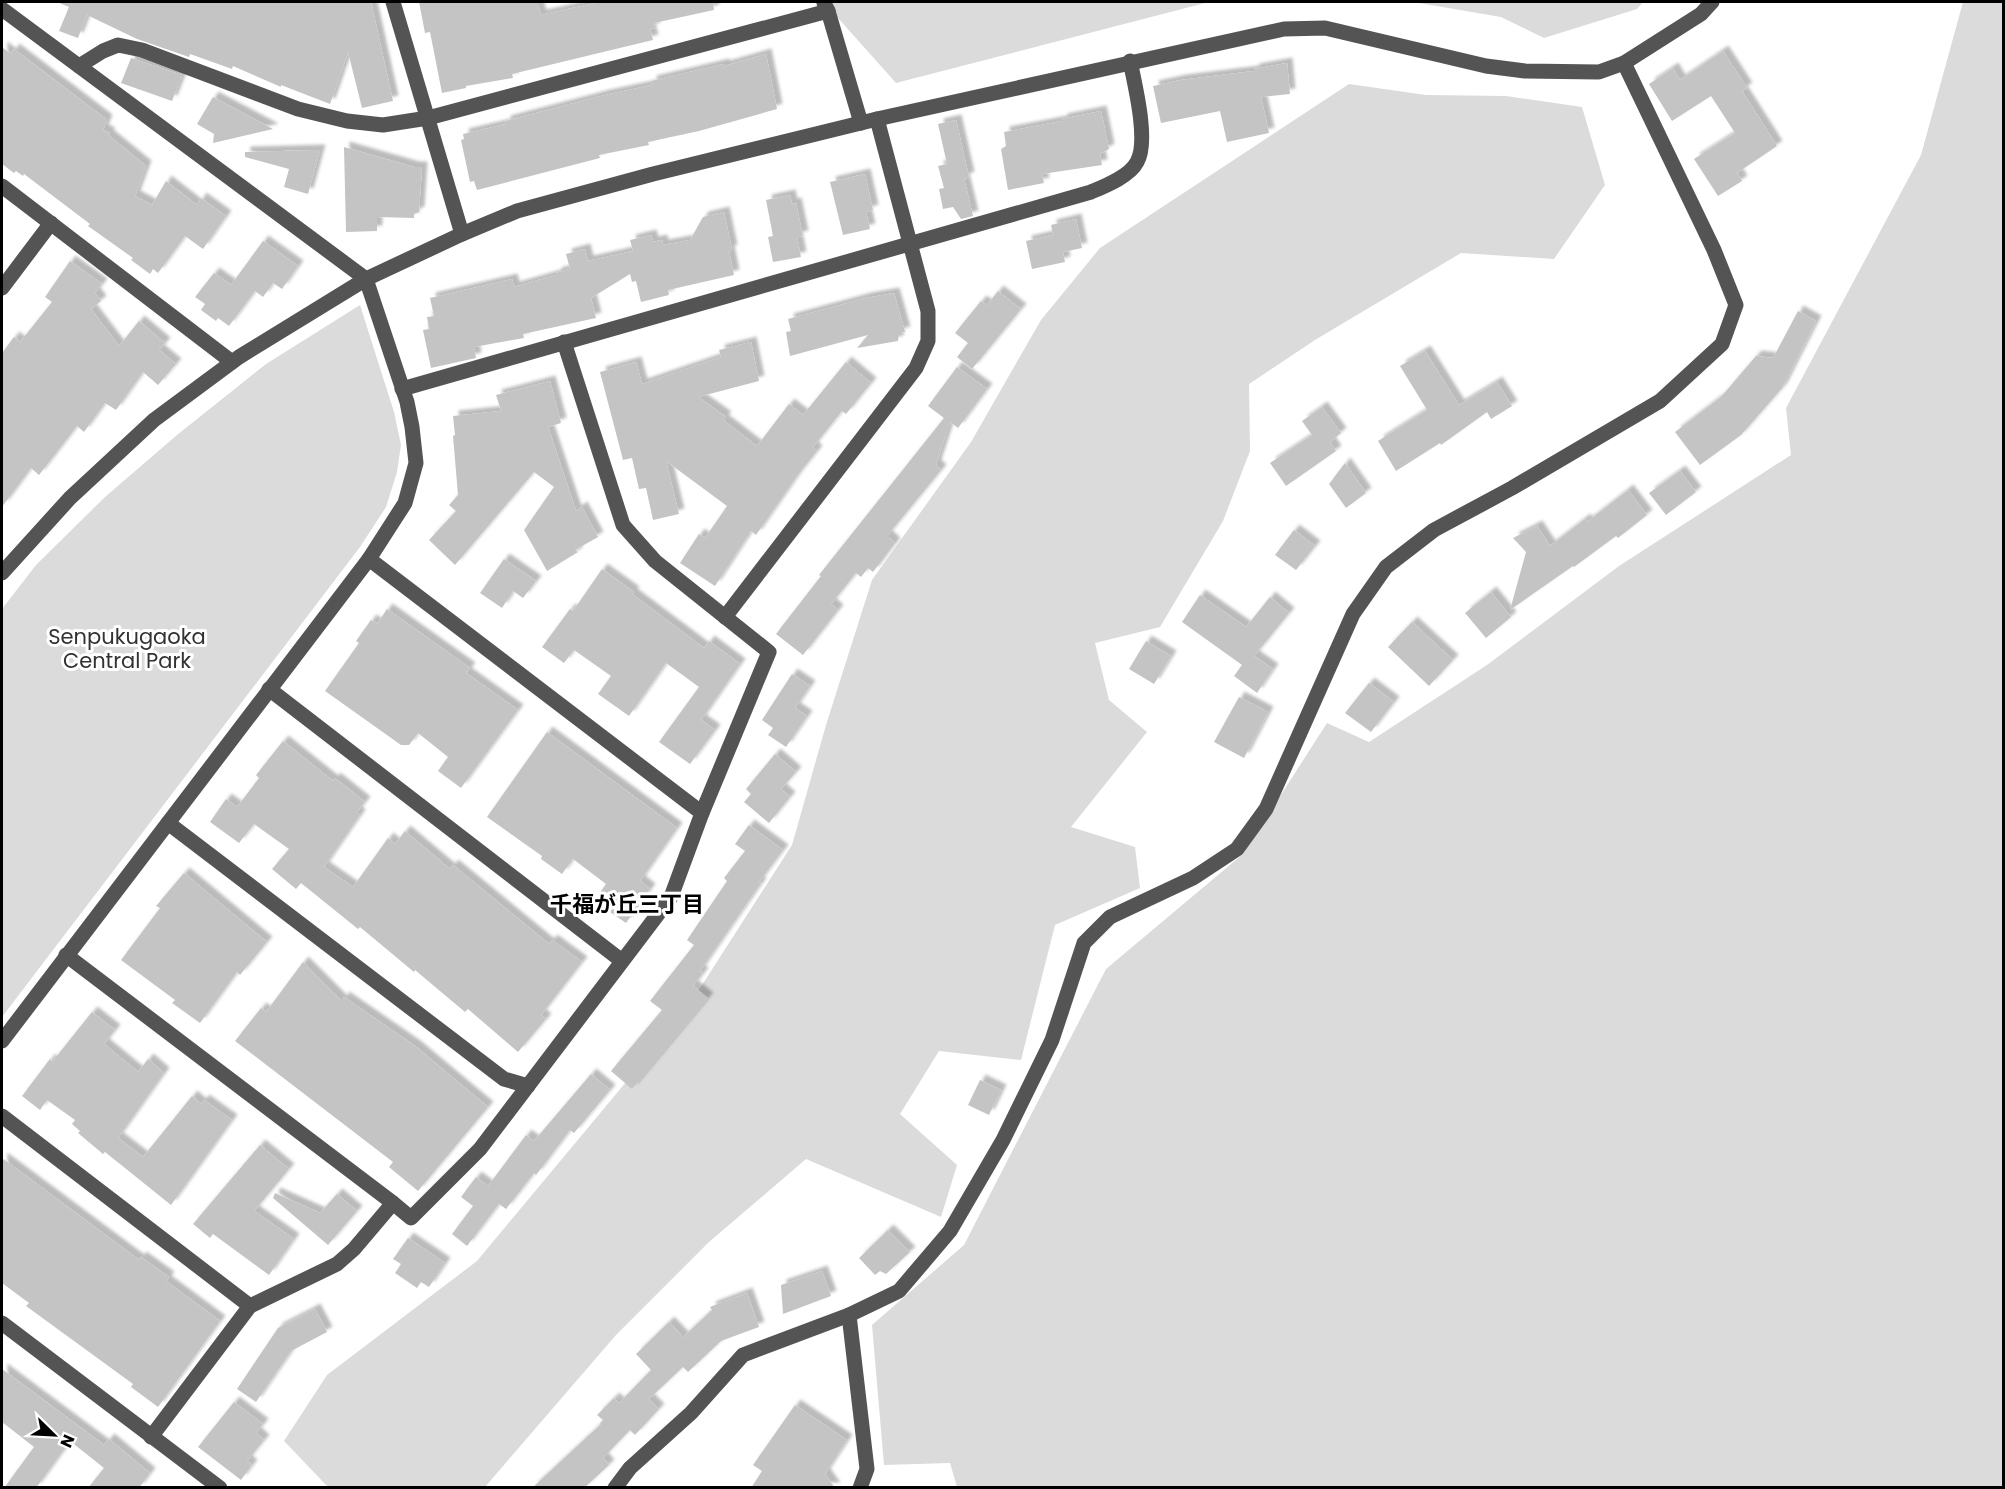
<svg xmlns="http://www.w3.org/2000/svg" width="2005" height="1489" font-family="Poppins,'Noto Sans JP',sans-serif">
	<defs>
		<filter id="shadow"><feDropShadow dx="5.5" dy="-5.5" stdDeviation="1.5" flood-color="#0004"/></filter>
	</defs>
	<rect width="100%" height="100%" fill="#fff"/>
	<g fill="#dbdbdb">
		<path d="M 821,2 L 1209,2 L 896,83 L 838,18 Z"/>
		<path d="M 1413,2 L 1643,2 L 1637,9 L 1544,38 L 1501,17 Z"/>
		<path d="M 1963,2 L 2003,2 L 2003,1487 L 957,1487 L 950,1463 L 884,1465 L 872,1325 L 964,1245 L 1106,969 L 1243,854 L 1327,723 L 1369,742 L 1487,665 L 1619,566 L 1791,455 L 1786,408 L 1921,155 Z"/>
		<path d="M 1349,84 L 1426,95 L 1506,96 L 1582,107 L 1605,185 L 1554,259 L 1461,253 L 1315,340 L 1249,384 L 1250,451 L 1223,521 L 1160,627 L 1095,643 L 1109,700 L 1147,732 L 1071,827 L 1135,847 L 1140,888 L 1055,925 L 1021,1060 L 939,1051 L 900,1114 L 957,1165 L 941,1217 L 806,1159 L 709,1242 L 616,1335 L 485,1487 L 328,1487 L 284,1441 L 327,1375 L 477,1261 L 686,1010 L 792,845 L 826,725 L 872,580 L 971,442 L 1041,320 L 1100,248 Z"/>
		<path d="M 360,305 L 394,412 L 401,445 L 397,472 L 386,507 L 360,547 L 2,1017 L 2,609 L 36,565 L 105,497 L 177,435 L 266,364 Z"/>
	</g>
	<g fill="#c4c4c4" filter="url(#shadow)">
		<path d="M 57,2 L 371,2 L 393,101 L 362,108 L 348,52 L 330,104 L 281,85 L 281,87 L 233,66 L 232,69 L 190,54 L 189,57 L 137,39 L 87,15 L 78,38 L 59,31 L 69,7 Z"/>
		<path d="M 419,2 L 537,2 L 541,15 L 600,2 L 713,2 L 714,10 L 654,23 L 655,28 L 650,29 L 653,40 L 512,74 L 513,78 L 466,86 L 466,88 L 442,93 L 430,32 L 425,33 Z"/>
		<path d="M 2,47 L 11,54 L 14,49 L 107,120 L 103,130 L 110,133 L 108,135 L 146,166 L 135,196 L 152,205 L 166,181 L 197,205 L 201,198 L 226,216 L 203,249 L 185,236 L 158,273 L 153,269 L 150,274 L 131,260 L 133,258 L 88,226 L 90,224 L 24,174 L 23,176 L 16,171 L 14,173 L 2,164 Z"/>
		<path d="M 1723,51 L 1747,88 L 1742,91 L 1777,146 L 1737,173 L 1742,181 L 1718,196 L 1694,159 L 1735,133 L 1711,96 L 1672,121 L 1649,84 L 1673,68 L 1680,80 Z"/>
		<path d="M 766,54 L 777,109 L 699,131 L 648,142 L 649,145 L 599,155 L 600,158 L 477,190 L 474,181 L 470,182 L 461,140 L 464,139 L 463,134 L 506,124 L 505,121 L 605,95 L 652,85 L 651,81 L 664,78 L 724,64 L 724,66 Z"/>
		<path d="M 131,58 L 182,75 L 172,101 L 121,83 Z"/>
		<path d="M 1287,63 L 1290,94 L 1261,97 L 1269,133 L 1227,142 L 1220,111 L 1161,123 L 1153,86 L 1181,80 L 1254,71 L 1254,69 Z"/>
		<path d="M 213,97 L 273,129 L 213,143 L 214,134 L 197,124 Z"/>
		<path d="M 1101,111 L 1109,149 L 1100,154 L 1102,165 L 1042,174 L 1044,183 L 1008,190 L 1001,149 L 1006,146 L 1004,132 L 1062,121 L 1062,119 Z"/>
		<path d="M 956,120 L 969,177 L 964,179 L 973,216 L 961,219 L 953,207 L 943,209 L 939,189 L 944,188 L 938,166 L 947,164 L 938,124 Z"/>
		<path d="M 344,147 L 414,167 L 422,167 L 419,212 L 414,214 L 414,218 L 377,217 L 377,231 L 346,232 Z"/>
		<path d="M 320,150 L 308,194 L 284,187 L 289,169 L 245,157 L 245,152 Z"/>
		<path d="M 865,174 L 873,210 L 866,212 L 870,229 L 843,235 L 830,182 Z"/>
		<path d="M 790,195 L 792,204 L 796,203 L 803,236 L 797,237 L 801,257 L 773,262 L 768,237 L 773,236 L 766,200 Z"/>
		<path d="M 724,212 L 732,250 L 729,251 L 734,275 L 668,290 L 669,295 L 641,302 L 636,281 L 632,282 L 630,274 L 591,298 L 596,318 L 523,334 L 524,338 L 474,347 L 476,358 L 431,368 L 423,330 L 429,329 L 427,317 L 434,316 L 430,298 L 512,279 L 514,287 L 556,275 L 556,273 L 570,269 L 566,254 L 585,249 L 588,261 L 633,251 L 630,240 L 651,235 L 653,242 L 662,240 L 663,245 L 690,240 L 703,217 Z"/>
		<path d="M 1076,219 L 1082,248 L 1063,252 L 1065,262 L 1032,269 L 1026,241 L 1053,235 L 1051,225 Z"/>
		<path d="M 263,241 L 298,266 L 282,289 L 273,283 L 263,297 L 255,291 L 229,326 L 218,318 L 216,321 L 201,310 L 205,304 L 195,297 L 214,273 L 231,285 Z"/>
		<path d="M 70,261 L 102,284 L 95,293 L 101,301 L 91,309 L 119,346 L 139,321 L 165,343 L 159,350 L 176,364 L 158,385 L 143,372 L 116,410 L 105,403 L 84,432 L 77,426 L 39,475 L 31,468 L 2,507 L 2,353 L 14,337 L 20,342 L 52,302 L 45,297 Z"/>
		<path d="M 998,291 L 1021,309 L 972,369 L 957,357 L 968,343 L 955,333 L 981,301 L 987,305 Z"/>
		<path d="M 894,293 L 905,332 L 899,333 L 898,341 L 857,348 L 868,335 L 790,356 L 786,332 L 791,331 L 788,319 L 866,298 Z"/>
		<path d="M 1798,311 L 1816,321 L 1782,388 L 1741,435 L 1700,465 L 1675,432 L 1721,397 L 1756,356 L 1773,358 Z"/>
		<path d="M 751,342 L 759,381 L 698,397 L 726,417 L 723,420 L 757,446 L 789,404 L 803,415 L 846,362 L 871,383 L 846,414 L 842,411 L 813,447 L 817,451 L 797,476 L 756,535 L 751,531 L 715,586 L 680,563 L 699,534 L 705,538 L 727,506 L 666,461 L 679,514 L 653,520 L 646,488 L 639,489 L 632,458 L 623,460 L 600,372 L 636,362 L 642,384 L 721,357 L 719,350 Z"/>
		<path d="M 1425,351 L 1459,405 L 1497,382 L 1512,406 L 1491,419 L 1487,412 L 1441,445 L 1440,443 L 1396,471 L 1378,441 L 1427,410 L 1400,366 Z"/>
		<path d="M 957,367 L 987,389 L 958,428 L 950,422 L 936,465 L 941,470 L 887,536 L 895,543 L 873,572 L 868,568 L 861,577 L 856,573 L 831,604 L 838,610 L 803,655 L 776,634 L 821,576 L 819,575 L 944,418 L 928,406 Z"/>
		<path d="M 550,381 L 561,423 L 548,427 L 576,511 L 582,507 L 598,537 L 575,550 L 578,552 L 547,571 L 524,530 L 554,487 L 534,472 L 455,565 L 429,540 L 456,511 L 449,505 L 458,495 L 453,436 L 455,435 L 453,416 L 501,411 L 496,395 Z"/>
		<path d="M 1322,407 L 1341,433 L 1330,442 L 1336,451 L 1286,486 L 1270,463 L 1312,435 L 1302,421 Z"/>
		<path d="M 1345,463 L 1366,493 L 1346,508 L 1329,484 Z"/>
		<path d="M 1680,471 L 1696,492 L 1666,515 L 1649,493 Z"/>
		<path d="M 1628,490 L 1647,515 L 1618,538 L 1616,536 L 1574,567 L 1573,566 L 1510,610 L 1526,552 L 1513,538 L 1537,526 L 1550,546 L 1585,519 L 1587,522 Z"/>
		<path d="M 1294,530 L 1315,546 L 1296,570 L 1275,555 Z"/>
		<path d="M 504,559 L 536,581 L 523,598 L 513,591 L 502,608 L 480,593 Z"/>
		<path d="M 602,569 L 634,592 L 632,594 L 704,648 L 709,641 L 740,664 L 701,720 L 715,730 L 690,764 L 659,742 L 699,687 L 666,663 L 629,716 L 598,694 L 611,676 L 574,650 L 564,663 L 542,647 L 570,609 L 573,611 Z"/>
		<path d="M 1491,592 L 1511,617 L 1486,638 L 1465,613 Z"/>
		<path d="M 1200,595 L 1246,627 L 1270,597 L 1289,613 L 1254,656 L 1273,669 L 1257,693 L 1234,676 L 1242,665 L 1182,622 Z"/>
		<path d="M 387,609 L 470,668 L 466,673 L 518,710 L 461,788 L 438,771 L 448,757 L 418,733 L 409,745 L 401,745 L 325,691 L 359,643 L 356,641 L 371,620 L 377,624 Z"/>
		<path d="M 1412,622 L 1453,660 L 1429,686 L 1388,647 Z"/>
		<path d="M 1146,641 L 1171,656 L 1154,684 L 1129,669 Z"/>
		<path d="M 792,674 L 810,686 L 795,708 L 807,716 L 786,747 L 768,735 L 773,728 L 762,720 Z"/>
		<path d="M 1369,683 L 1394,702 L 1371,732 L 1345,713 Z"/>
		<path d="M 1239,697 L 1268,712 L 1244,758 L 1214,742 Z"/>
		<path d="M 547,732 L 677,828 L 640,881 L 650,889 L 626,923 L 594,901 L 606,884 L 573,859 L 562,874 L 541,859 L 542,856 L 487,817 Z"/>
		<path d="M 283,741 L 333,781 L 335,778 L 365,802 L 357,812 L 360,815 L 324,867 L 353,887 L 388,838 L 395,844 L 405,831 L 450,869 L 453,865 L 549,944 L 552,940 L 582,962 L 541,1015 L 546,1019 L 518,1052 L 468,1009 L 465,1012 L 415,970 L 414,972 L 360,927 L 358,929 L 301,883 L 296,889 L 272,869 L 289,849 L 254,824 L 239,843 L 210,822 L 226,799 L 237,807 L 259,778 L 256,775 Z"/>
		<path d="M 775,754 L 796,772 L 781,789 L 790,797 L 769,823 L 744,802 L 751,794 L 746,789 Z"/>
		<path d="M 749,825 L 783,850 L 759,882 L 761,883 L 700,971 L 703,973 L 693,986 L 708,998 L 632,1089 L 611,1071 L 662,1010 L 650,1001 L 694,945 L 687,940 L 727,881 L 724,878 L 745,851 L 735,844 Z"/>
		<path d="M 184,873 L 267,942 L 240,975 L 237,972 L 200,1023 L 172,1003 L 175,1000 L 121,960 L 160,908 L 156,906 Z"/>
		<path d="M 303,962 L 342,1001 L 344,997 L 415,1046 L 488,1107 L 418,1191 L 389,1167 L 393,1162 L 235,1041 L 261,1008 L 266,1012 Z"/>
		<path d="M 92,1012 L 115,1030 L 104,1044 L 138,1072 L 148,1059 L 164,1073 L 118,1138 L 143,1157 L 192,1096 L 201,1104 L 204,1100 L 232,1120 L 171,1205 L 105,1152 L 103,1154 L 78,1133 L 80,1131 L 72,1124 L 75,1120 L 47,1100 L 40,1110 L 22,1096 L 50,1059 L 52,1062 Z"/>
		<path d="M 591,1074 L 610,1090 L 574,1133 L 570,1130 L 536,1175 L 534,1173 L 506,1209 L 499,1204 L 467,1246 L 452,1234 L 473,1206 L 461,1197 L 476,1177 L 488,1186 L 526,1135 L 534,1141 Z"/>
		<path d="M 980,1080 L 1001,1090 L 989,1115 L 968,1105 Z"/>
		<path d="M 260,1145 L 289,1169 L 254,1211 L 294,1239 L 269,1275 L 213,1234 L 210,1238 L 193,1224 Z"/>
		<path d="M 2,1158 L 139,1260 L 141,1257 L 169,1277 L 166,1281 L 220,1321 L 158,1407 L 131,1387 L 133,1384 L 26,1306 L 29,1303 L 2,1283 Z"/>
		<path d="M 275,1193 L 320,1213 L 337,1194 L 357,1211 L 328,1245 L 273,1198 Z"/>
		<path d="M 888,1230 L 910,1252 L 886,1274 L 880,1271 L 875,1275 L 859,1258 Z"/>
		<path d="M 408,1238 L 445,1263 L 429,1287 L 421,1282 L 417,1288 L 395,1273 L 401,1264 L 393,1259 Z"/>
		<path d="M 822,1271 L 831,1296 L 783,1314 L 781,1285 Z"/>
		<path d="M 747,1293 L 759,1327 L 721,1341 L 688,1372 L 683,1367 L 649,1399 L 659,1409 L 635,1435 L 630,1430 L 603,1458 L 609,1465 L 584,1488 L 532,1488 L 601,1424 L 600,1423 L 603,1420 L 597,1415 L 614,1398 L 619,1403 L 651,1370 L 636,1354 L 669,1322 L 683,1337 L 712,1310 L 710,1307 Z"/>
		<path d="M 315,1309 L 327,1332 L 291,1351 L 256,1402 L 237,1389 L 278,1328 Z"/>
		<path d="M 2,1369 L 104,1445 L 109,1439 L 150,1473 L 139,1488 L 88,1488 L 104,1468 L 70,1441 L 36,1488 L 4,1488 L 34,1447 L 2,1422 Z"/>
		<path d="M 234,1402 L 263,1424 L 256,1433 L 264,1440 L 247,1461 L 252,1465 L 241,1480 L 198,1447 Z"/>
		<path d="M 795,1405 L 847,1440 L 825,1474 L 835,1488 L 751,1488 L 762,1471 L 753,1465 Z"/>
	</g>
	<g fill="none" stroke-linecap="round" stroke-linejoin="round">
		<g stroke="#545454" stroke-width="15">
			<path d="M 393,2 L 462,234"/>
			<path d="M 824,3 L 828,11 L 861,123"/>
			<path d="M 2,9 L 366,279 L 407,402 L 412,427 L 416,463 L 405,503 L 369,559 L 2,1041"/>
			<path d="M 79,66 L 103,51 L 118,45 L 142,50 L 298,109 L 347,121 L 383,125 L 428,118 L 828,11"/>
			<path d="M 2,186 L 232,362"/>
			<path d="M 2,288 L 51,223"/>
			<path d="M 402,389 L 1091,192 C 1105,186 1130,176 1137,162 C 1149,142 1135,85 1130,61"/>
			<path d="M 369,559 L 702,813"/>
			<path d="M 2,573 L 70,498 L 154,420 L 239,357 L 366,279 L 462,234 L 517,211 L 653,174 L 877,119 L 1284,29 L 1325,28 L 1486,66 L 1525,71 L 1599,72 L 1624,63 L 1701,14 L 1712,2"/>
			<path d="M 725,617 L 916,368 L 928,341 L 928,311 L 877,119"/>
			<path d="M 269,689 L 622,961"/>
			<path d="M 168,823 L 504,1079 L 528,1086"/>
			<path d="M 66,955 L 393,1203 L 354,1249 L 337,1264 L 250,1306 L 151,1437"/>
			<path d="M 2,1116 L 250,1306"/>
			<path d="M 393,1203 L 411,1218 L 480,1149 L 671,897 L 702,813 L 769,652 L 655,561 L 623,525 L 564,342"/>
			<path d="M 849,1315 L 867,1469 L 860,1488"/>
			<path d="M 2,1323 L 220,1488"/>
			<path d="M 615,1488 L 630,1468 L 691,1413 L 743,1355 L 849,1315 L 899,1291 L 950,1231 L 1003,1140 L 1052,1040 L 1084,943 L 1110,917 L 1193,878 L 1237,849 L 1266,809 L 1353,614 L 1386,567 L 1434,530 L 1512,488 L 1660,401 L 1722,344 L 1736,305 L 1714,250 L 1624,63"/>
		</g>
	</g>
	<g text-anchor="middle" stroke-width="6" stroke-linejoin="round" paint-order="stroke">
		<g font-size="21" fill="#323232" stroke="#fff">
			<text x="127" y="644">Senpukugaoka<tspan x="127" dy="24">Central Park</tspan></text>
		</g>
		<g font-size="22" font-weight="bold" fill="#000" stroke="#fff">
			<text x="627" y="912">千福が丘三丁目</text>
		</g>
	</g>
	<rect width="2005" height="1489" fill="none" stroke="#000000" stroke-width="6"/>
	<g transform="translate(54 1435) rotate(114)" stroke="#ffffff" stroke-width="4.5" paint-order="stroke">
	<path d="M0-4.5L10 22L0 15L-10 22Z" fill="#000000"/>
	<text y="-9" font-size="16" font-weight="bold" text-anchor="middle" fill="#000000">N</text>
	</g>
</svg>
